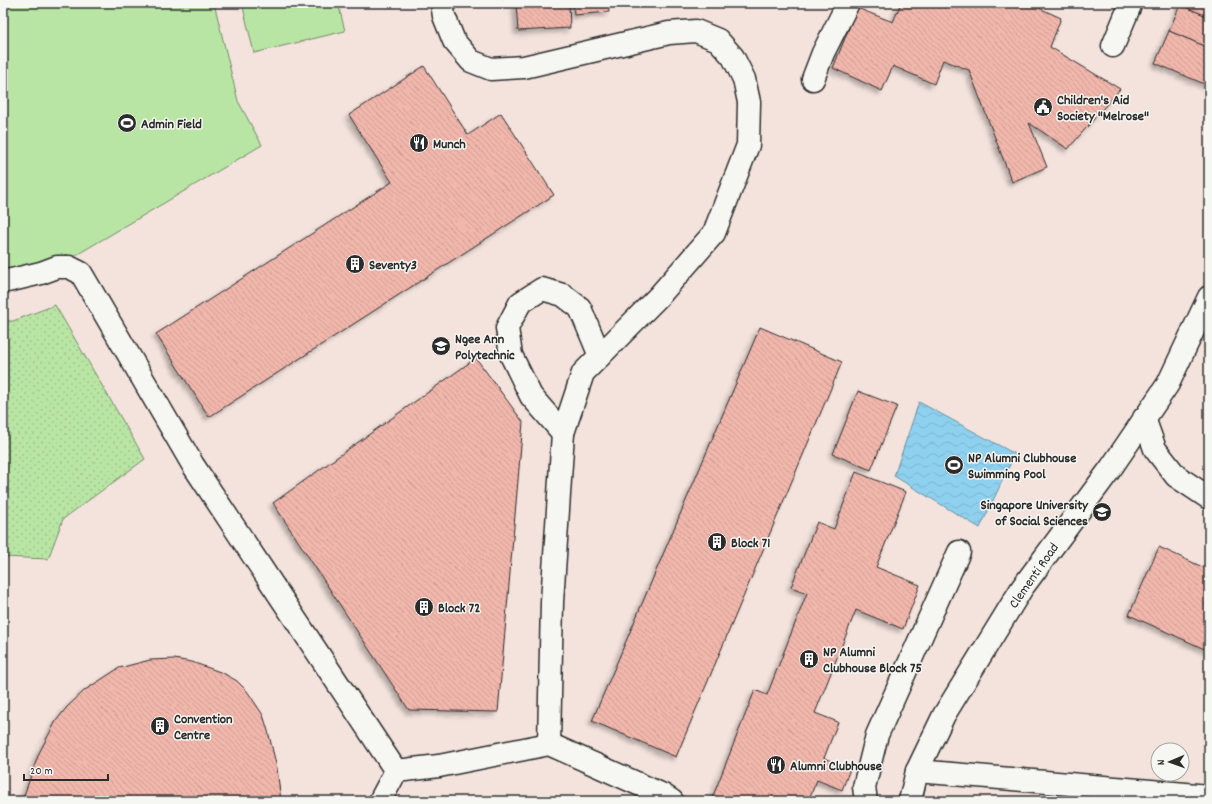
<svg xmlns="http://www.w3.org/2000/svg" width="1212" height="804" font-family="Dekko,sans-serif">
	<defs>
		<pattern id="garden-dots" width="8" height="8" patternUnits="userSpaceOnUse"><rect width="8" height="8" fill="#b8e5a4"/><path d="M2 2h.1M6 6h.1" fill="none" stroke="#9ec58d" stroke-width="1.8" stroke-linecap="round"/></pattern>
		<pattern id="water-waves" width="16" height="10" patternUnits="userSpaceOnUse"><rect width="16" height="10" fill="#8ed1ef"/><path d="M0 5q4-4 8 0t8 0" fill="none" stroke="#7bb4cd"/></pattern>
		<pattern id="building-back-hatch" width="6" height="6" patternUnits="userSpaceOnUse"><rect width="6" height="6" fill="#f1b6ac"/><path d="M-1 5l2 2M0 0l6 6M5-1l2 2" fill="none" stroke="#cf9d94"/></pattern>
		<filter id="shadow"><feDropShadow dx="-3.5" dy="3.5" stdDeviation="2" flood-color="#0004"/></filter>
	</defs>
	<rect width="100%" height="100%" fill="#f4e3dd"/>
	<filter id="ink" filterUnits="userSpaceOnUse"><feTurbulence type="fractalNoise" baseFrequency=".025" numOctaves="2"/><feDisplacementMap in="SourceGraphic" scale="8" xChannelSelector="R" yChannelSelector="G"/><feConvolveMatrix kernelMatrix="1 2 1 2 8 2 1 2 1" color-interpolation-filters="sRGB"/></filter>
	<g filter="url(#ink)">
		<path fill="url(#garden-dots)" stroke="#728868" d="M 55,305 L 145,459 L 63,519 L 48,559 L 3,557 L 3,321 L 13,321 Z"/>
		<g fill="#b8e5a4" stroke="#728868">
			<path d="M 3,3 L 214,3 L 238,101 L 262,145 L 51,270 L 3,269 Z"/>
			<path d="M 242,3 L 338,3 L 345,31 L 254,53 Z"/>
		</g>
		<path fill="url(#water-waves)" stroke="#668fa1" d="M 919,402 L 1015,454 L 980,528 L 894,476 Z"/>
		<g fill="url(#building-back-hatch)" stroke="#2b2b2b" filter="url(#shadow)">
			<path d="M 516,3 L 569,3 L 570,28 L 518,31 Z"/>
			<path d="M 573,3 L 608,3 L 609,12 L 574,15 Z"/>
			<path d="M 901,3 L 914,3 L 922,7 L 924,3 L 1041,3 L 1039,8 L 1061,18 L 1050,47 L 1120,89 L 1068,149 L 1029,123 L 1047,167 L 1012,182 L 969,70 L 943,60 L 934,84 L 893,66 L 882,91 L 833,68 L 857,8 L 893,22 Z"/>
			<path d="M 1181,3 L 1209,3 L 1209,17 L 1180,5 Z"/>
			<path d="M 1180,5 L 1209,17 L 1209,48 L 1169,31 Z"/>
			<path d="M 1169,31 L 1209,48 L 1209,86 L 1155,63 Z"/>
			<path d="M 424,66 L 468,135 L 501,113 L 554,195 L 209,417 L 156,334 L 392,182 L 349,115 Z"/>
			<path d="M 760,327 L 842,362 L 676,757 L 592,721 Z"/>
			<path d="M 476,358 L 523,422 L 498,712 L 409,710 L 273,503 Z"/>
			<path d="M 858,391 L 897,406 L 871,470 L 833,454 Z"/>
			<path d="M 856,472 L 906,492 L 876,567 L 920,585 L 903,629 L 856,610 L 815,713 L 838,722 L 824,758 L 850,769 L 842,790 L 817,780 L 808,801 L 711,801 L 755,690 L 767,695 L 807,593 L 791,587 L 817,522 L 834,529 Z"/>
			<path d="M 1159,547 L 1209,570 L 1209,651 L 1129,615 Z"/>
			<path d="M 174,659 L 192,662 L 223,673 L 237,681 L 247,691 L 263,715 L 268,731 L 277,768 L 281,801 L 22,801 L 39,753 L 56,721 L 67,707 L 85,690 L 119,668 L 150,660 Z"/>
		</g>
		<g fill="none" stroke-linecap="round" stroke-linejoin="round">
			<defs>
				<g id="minor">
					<path d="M 442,3 L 444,16 L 454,41 L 471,61 L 491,69 L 524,67 L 669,33 L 696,31 L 718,40 L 733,57 L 744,79 L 749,102 L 748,145 L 714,233 L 659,296 L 583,373 L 563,433 L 552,602 L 549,744"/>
					<path d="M 1113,46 L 1131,3"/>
					<path d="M 813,79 L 823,53 L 848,3"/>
					<path d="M 3,282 L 41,273 L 57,267 L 69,267 L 81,273 L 193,465 L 396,771"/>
					<path d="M 1144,418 L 1155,449 L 1176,476 L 1209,498"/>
					<path d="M 563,433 L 531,396 L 511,355 L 507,328 L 520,303 L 542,289 L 563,295 L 580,308 L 600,356"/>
					<path d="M 396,771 L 439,766 L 549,744 L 663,795 L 672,801"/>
					<path d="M 917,771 L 1209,796"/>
					<path d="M 380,801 L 396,771"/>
					<path d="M 866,801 L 864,787 L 877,735 L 959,552"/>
					<path d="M 910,801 L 917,771 L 944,715 L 1022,588 L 1111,468 L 1168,384 L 1209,297"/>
				</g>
			</defs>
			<use href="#minor" stroke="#2b2b2b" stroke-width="25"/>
			<use href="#minor" stroke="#f6f6f2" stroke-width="22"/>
		</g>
	</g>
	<defs>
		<symbol id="civic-disc" viewBox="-11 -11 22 22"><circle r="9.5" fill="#2b2b2b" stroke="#f6f6f2"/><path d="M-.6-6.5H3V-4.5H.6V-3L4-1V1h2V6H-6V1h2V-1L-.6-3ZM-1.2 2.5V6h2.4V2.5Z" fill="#fff"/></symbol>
		<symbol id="stadium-disc" viewBox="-11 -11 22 22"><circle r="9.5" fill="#2b2b2b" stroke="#f6f6f2"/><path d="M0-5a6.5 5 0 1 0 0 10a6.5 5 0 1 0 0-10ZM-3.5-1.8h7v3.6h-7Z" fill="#fff"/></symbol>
		<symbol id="restaurant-disc" viewBox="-11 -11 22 22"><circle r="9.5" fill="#2b2b2b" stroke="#f6f6f2"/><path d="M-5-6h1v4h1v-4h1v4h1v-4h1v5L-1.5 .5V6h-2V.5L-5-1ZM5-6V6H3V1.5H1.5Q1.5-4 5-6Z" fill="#fff"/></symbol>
		<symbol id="building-disc" viewBox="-11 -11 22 22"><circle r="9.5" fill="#2b2b2b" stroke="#f6f6f2"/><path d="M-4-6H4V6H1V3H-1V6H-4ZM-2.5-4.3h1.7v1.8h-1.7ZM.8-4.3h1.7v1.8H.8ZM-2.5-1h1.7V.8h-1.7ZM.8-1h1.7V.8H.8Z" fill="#fff"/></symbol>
		<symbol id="university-disc" viewBox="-11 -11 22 22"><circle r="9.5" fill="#2b2b2b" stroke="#f6f6f2"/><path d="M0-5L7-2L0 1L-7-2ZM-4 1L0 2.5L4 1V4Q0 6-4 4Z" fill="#fff"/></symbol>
	</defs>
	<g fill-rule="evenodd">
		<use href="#civic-disc" x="1032" y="96" width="22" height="22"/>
		<use href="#stadium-disc" x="116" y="112" width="22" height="22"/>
		<use href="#restaurant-disc" x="408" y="132" width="22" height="22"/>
		<use href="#building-disc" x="344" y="253" width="22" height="22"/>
		<use href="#university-disc" x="430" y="335" width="22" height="22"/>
		<use href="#stadium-disc" x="943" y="454" width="22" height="22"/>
		<use href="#university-disc" x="1091" y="501" width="22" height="22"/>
		<use href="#building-disc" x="706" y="531" width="22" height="22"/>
		<use href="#building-disc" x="413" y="596" width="22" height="22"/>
		<use href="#building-disc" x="798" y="648" width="22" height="22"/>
		<use href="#building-disc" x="149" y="715" width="22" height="22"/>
		<use href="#restaurant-disc" x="765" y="754" width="22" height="22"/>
	</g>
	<g text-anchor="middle" stroke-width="3" stroke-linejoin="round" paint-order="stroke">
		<g font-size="14" font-weight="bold" fill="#2b2b2b" stroke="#f6f6f2" text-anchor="start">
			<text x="1057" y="104">Children's Aid<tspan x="1057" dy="16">Society "Melrose"</tspan></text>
			<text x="141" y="128">Admin Field</text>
			<text x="433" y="148">Munch</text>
			<text x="369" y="269">Seventy3</text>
			<text x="455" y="343">Ngee Ann<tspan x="455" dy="16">Polytechnic</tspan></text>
			<text x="968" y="462">NP Alumni Clubhouse<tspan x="968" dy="16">Swimming Pool</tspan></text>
			<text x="1088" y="509" text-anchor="end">Singapore University<tspan x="1088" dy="16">of Social Sciences</tspan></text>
			<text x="731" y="547">Block 71</text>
			<text x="438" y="612">Block 72</text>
			<text x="823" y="656">NP Alumni<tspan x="823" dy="16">Clubhouse Block 75</tspan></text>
			<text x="174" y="723">Convention<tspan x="174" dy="16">Centre</tspan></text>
			<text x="790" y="770">Alumni Clubhouse</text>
		</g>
		<g font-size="14" fill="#2b2b2b" stroke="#f6f6f2">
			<text transform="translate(1033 575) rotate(-55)" y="5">Clementi Road</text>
		</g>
	</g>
	<rect width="1212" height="804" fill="none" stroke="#f6f6f2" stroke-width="16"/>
	<rect x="8" y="8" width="1196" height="788" fill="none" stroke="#2b2b2b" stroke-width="1.5" filter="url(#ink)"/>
	<g transform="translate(1170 762) rotate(268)"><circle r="19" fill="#f6f6f2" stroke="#a5a5a2"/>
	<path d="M0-3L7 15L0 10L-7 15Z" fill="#2b2b2b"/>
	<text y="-6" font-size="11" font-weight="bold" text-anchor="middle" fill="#2b2b2b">N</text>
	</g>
	<path d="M24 774v6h84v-6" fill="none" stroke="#2b2b2b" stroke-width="2"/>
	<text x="30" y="774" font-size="12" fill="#2b2b2b" stroke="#f6f6f2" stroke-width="3" paint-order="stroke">20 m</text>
</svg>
